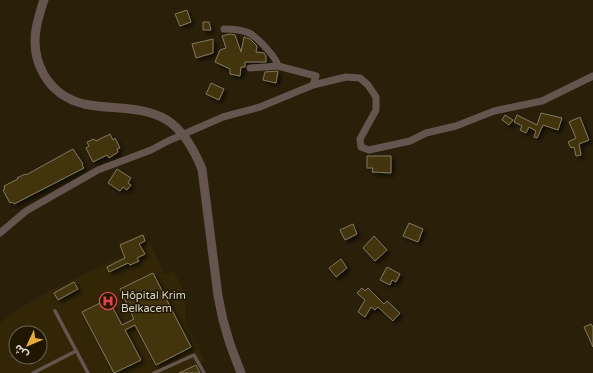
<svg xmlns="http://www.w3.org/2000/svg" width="593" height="373" font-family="'Varela Round','Noto Sans Arabic',sans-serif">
	<defs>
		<filter id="shadow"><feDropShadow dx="3" dy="3" stdDeviation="2" flood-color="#0009"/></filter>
	</defs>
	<rect width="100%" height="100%" fill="#2a200a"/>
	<path fill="#322607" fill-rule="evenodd" d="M 145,232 L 165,275 L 174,271 L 185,295 L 185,322 L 205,361 L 183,373 L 0,373 L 0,323 L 20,308 L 51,290 L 125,255 L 120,243 ZM 16,333 L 40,333 L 40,357 L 16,357 Z"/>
	<g fill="#43340d" stroke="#82775e" filter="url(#shadow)">
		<path d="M 187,10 L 191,22 L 180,26 L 175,14 Z"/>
		<path d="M 203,22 L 209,22 L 211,30 L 203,30 Z"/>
		<path d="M 230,34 L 235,35 L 241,52 L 244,37 L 250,39 L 257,46 L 256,52 L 264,53 L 266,56 L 266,62 L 245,62 L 245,67 L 241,67 L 240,76 L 230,74 L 230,69 L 215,62 L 220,50 L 226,48 L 222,36 Z"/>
		<path d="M 213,39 L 213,53 L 196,58 L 192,44 Z"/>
		<path d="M 278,71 L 276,83 L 263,80 L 265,72 Z"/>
		<path d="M 211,83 L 224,89 L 219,100 L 206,94 Z"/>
		<path d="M 541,113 L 562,118 L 558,130 L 543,125 L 537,138 L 534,137 L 536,131 L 529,127 L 526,133 L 520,130 L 522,126 L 514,122 L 517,115 L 537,125 Z"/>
		<path d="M 505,115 L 513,120 L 509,125 L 502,120 Z"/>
		<path d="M 580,117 L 589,140 L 579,144 L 581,155 L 576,156 L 574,147 L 571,148 L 568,142 L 576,138 L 569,122 Z"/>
		<path d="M 110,134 L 113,140 L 115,138 L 120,148 L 117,149 L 118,152 L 109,158 L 107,155 L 93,162 L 86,148 L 89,146 L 87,142 L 94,139 L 96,141 Z"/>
		<path d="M 73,149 L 83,164 L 82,165 L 84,168 L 14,204 L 12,202 L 10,203 L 3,190 L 5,189 L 4,186 L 18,179 L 17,178 L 25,174 L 26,175 Z"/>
		<path d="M 367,156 L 391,156 L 391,173 L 372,172 L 373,168 L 367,168 Z"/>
		<path d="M 117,169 L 131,178 L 128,183 L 131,185 L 127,190 L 123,187 L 120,191 L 108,183 Z"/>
		<path d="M 409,223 L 423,229 L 418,242 L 403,236 Z"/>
		<path d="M 353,224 L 357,234 L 345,240 L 340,230 Z"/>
		<path d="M 143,235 L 145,241 L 139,244 L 145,254 L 137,258 L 139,261 L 130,265 L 128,263 L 109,272 L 107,267 L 125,258 L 120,245 Z"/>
		<path d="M 374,236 L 387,250 L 375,261 L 363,248 Z"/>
		<path d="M 341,259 L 347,268 L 336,277 L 329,268 Z"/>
		<path d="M 387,267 L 400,274 L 396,282 L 392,280 L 390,285 L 380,280 Z"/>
		<path d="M 153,273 L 191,347 L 156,365 L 135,325 L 125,330 L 141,360 L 114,373 L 82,312 L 108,299 L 122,325 L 134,319 L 120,289 Z"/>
		<path d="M 74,282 L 78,289 L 58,300 L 54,293 Z"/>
		<path d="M 362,288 L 365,291 L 368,288 L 384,304 L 387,301 L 400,313 L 393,321 L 378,307 L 375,310 L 371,307 L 365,317 L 358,312 L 365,300 L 357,293 Z"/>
		<path d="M 591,324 L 593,327 L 593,347 L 584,327 Z"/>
		<path d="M 196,365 L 200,373 L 179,373 Z"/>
	</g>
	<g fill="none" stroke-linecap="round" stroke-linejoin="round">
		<g stroke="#66544f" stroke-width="3.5">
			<path d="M 55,311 L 88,373"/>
			<path d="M 33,373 L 76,351"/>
			<path d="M 154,373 L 194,355 L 204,373"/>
		</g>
		<g stroke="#66544f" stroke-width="7">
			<path d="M 224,29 C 232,29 242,30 249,33 C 257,37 277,58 278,66 L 316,76 L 313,85"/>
			<path d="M 250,68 L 278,66"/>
			<path d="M 0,233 L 26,211 L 98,170 L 151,150 L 168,141 L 223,117 L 260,107 L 313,85 L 346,77 L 360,78 L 368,85 L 376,97 L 376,110 L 360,139 L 361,147 L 369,150 L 410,141 L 426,133 L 456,126 L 494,111 L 542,101 L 593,76"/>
		</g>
		<path stroke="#66544f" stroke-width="9" d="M 44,0 C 41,8 39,16 37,24 C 29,60 47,95 84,104 C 112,110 141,105 167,120 C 184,131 195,152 202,169 L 218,296 L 223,320 L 230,344 L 241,373"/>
	</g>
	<defs>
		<symbol id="hospital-ring" viewBox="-11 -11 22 22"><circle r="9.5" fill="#201702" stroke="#e0444e" stroke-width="1.5"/><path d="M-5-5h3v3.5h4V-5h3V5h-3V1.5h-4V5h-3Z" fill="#e0444e"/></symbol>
	</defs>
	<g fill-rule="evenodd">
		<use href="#hospital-ring" x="98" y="291" width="20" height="20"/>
	</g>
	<g text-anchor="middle" stroke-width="3" stroke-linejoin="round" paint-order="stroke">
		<g font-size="11" fill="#dad4c6" stroke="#201702" text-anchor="start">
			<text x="121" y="299">Hôpital Krim<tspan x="121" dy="13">Belkacem</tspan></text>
		</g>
	</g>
	<g transform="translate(28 345) rotate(226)"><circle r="19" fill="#201702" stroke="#6a6350"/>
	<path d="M0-3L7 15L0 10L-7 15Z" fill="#e7ac37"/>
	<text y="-6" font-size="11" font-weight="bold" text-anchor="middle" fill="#dad4c6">ش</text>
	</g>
</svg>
